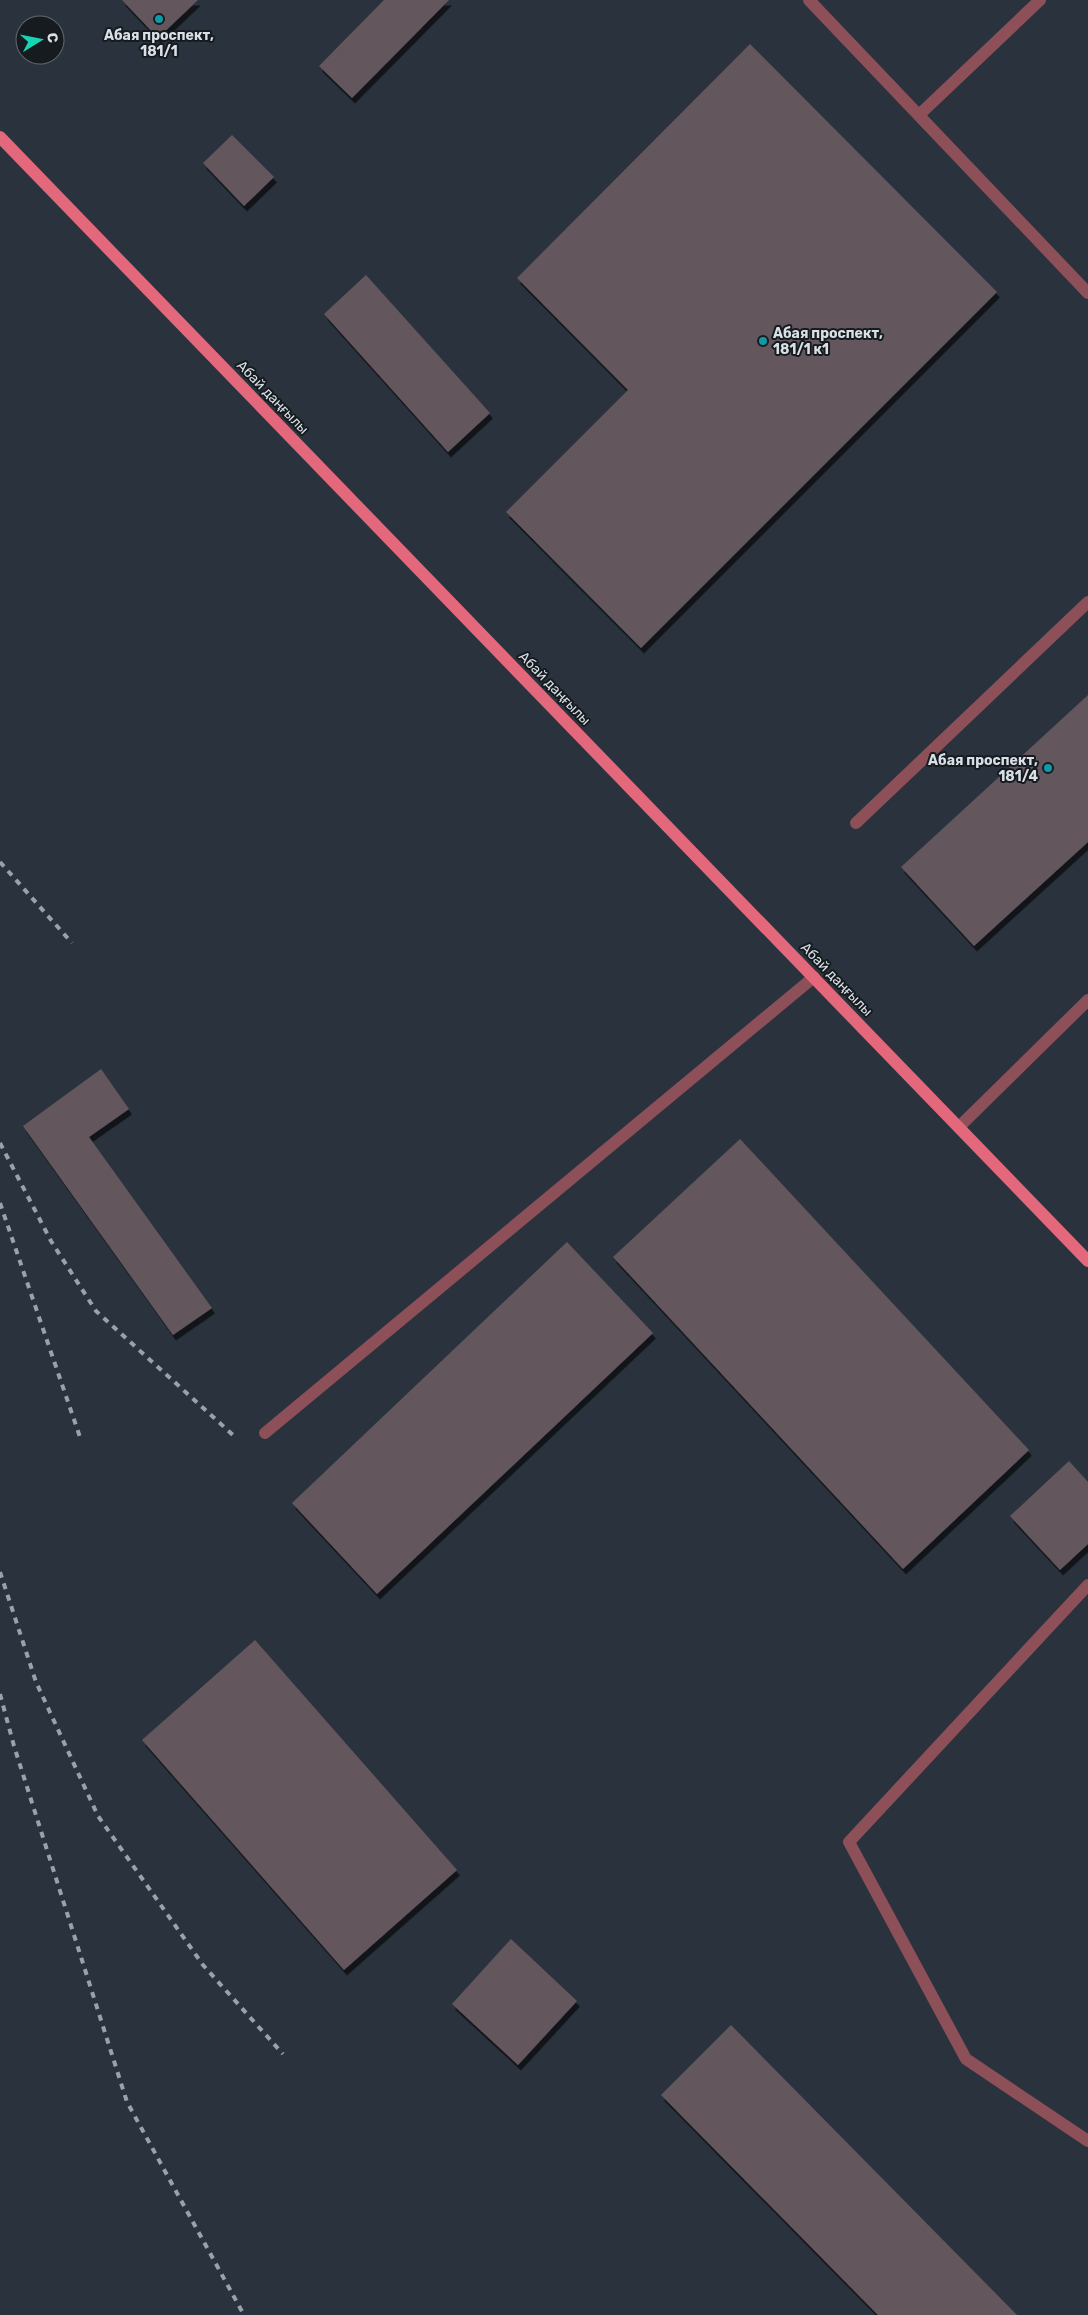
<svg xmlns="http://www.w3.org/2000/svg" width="1088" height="2315" font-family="Rubik,sans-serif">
	<defs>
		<filter id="shadow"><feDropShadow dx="3" dy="5.5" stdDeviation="0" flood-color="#0009"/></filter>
	</defs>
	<rect width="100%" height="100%" fill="#2a333d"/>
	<g fill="#64565d" filter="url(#shadow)">
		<path d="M 122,0 L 198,0 L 158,38 Z"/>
		<path d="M 384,0 L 449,0 L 352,98 L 319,66 Z"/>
		<path d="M 750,44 L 997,292 L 641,648 L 506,512 L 628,390 L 517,278 Z"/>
		<path d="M 232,135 L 274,177 L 244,206 L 203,163 Z"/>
		<path d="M 366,275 L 490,413 L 448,452 L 324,314 Z"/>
		<path d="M 1088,695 L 1088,842 L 974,946 L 901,867 Z"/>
		<path d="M 101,1069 L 129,1109 L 89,1137 L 212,1308 L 173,1335 L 23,1126 Z"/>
		<path d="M 740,1139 L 1029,1450 L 903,1569 L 613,1257 Z"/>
		<path d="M 567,1242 L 653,1333 L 377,1594 L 292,1503 Z"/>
		<path d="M 1069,1461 L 1088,1482 L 1088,1544 L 1060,1570 L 1010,1516 Z"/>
		<path d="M 255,1640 L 457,1870 L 344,1970 L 142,1740 Z"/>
		<path d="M 511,1939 L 577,2001 L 518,2065 L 452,2004 Z"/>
		<path d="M 731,2025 L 1017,2315 L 878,2315 L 661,2095 Z"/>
	</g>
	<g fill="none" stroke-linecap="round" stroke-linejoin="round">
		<g stroke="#8d5058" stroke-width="12">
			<path d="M 809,0 L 1088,293"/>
			<path d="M 919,115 L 1040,0"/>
			<path d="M 856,823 L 1088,602"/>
			<path d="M 959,1127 L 1088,1000"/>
			<path d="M 265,1433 L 814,977"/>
			<path d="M 1088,1585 L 849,1842 L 966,2059 L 1088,2141"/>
		</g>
		<path stroke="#e4687c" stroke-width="12" d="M 0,137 L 1088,1261"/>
		<g stroke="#9aa1a9" stroke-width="4" stroke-dasharray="6 6" stroke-linecap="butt">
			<path d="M 0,862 L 72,943"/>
			<path d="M 0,1143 L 51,1241 L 96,1311 L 233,1435"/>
			<path d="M 0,1203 L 81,1440"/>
			<path d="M 0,1572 L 36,1682 L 98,1816 L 203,1965 L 283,2054"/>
			<path d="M 0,1694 L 14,1746 L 127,2102 L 244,2315"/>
		</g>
	</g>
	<g fill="#0f9aa8" stroke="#161b1f" stroke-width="2">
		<circle cx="159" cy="19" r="5"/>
		<circle cx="763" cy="341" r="5"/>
		<circle cx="1048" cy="768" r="5"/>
	</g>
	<g text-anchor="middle" stroke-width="4" stroke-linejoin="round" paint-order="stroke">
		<g font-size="14" font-weight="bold" fill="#d9dfe6" stroke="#161b1f">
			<text x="159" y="40">Абая проспект,<tspan x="159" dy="16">181/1</tspan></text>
			<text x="773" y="338" text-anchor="start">Абая проспект,<tspan x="773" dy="16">181/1 к1</tspan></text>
			<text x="1038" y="765" text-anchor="end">Абая проспект,<tspan x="1038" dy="16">181/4</tspan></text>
		</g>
		<g font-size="14" fill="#d9dfe6" stroke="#161b1f">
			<text transform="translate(273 397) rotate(46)" y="5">Абай даңғылы</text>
			<text transform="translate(555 688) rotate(46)" y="5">Абай даңғылы</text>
			<text transform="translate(837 979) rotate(46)" y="5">Абай даңғылы</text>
		</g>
	</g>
	<g transform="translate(40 40) rotate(80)"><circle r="24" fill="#161b1f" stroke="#64696f"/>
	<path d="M0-4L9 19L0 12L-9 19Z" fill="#17d5b3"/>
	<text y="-8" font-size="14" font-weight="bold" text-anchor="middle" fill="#d9dfe6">С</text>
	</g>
</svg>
